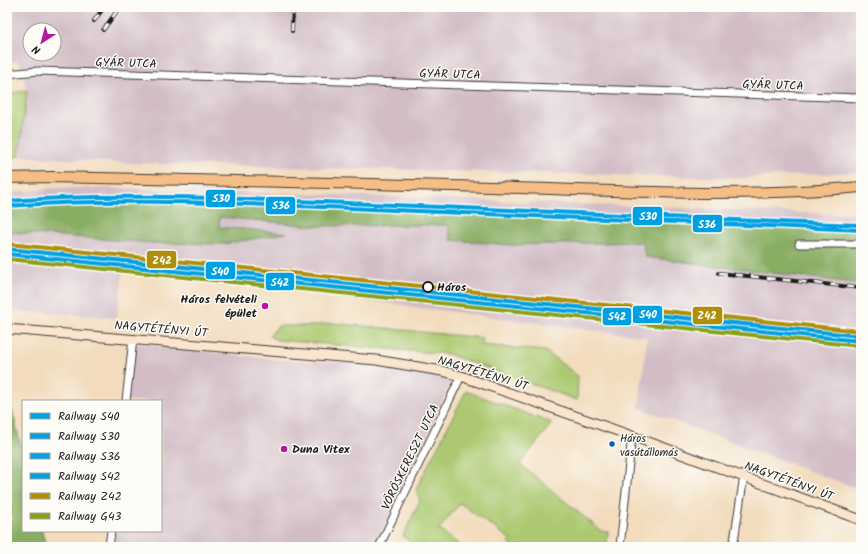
<svg xmlns="http://www.w3.org/2000/svg" width="868" height="554" font-family="Kalam,sans-serif">
<rect width="100%" height="100%" fill="#fdfcf7"/>
<filter id="ink" filterUnits="userSpaceOnUse"><feTurbulence type="fractalNoise" baseFrequency=".025" numOctaves="2"/><feDisplacementMap in="SourceGraphic" scale="8" xChannelSelector="R" yChannelSelector="G"/><feConvolveMatrix kernelMatrix="1 2 1 2 8 2 1 2 1" color-interpolation-filters="sRGB"/></filter>
<filter id="wash" filterUnits="userSpaceOnUse"><feTurbulence type="fractalNoise" baseFrequency=".012" numOctaves="4" result="noise"/><feDisplacementMap in="SourceGraphic" scale="16" xChannelSelector="R" yChannelSelector="G"/><feGaussianBlur stdDeviation="0.9" result="paint"/><feColorMatrix in="noise" values="0 0 0 0 0 0 0 0 0 0 0 0 0 0 0 0 0 1.4 0 .05"/><feComposite in="paint" operator="in"/></filter>
<g filter="url(#wash)">
<rect width="100%" height="100%" fill="#f2dcbd"/>
<!-- industrial -->
<g fill="#d2bdc6" fill-rule="evenodd">
<path d="M13,7H861V172L740,178L125,163L19,156L27,90L19,61L7,62V23ZM30,30H54V54H30Z"/>
<polygon points="54,188 107,188 397,197 861,215 861,229 105,200 54,201 7,205 7,193"/>
<polygon points="220,217 314,226 448,225 451,240 512,245 644,242 645,257 861,284 861,490 639,408 647,337 252,286 123,272 117,318 7,310 7,232 153,243 224,244 285,233 219,227"/>
<polygon points="132,343 280,360 370,363 452,379 412,473 375,547 106,547 107,531 161,531 161,401 124,401"/>
</g>
<!-- green -->
<g fill="#acc971" stroke="#647246">
<polygon points="27,90 19,156 7,158 7,94"/>
<polygon points="333,323 482,338 482,345 545,351 578,376 577,400 448,354 277,340 269,336 278,326 310,326"/>
<polygon points="466,391 552,423 520,464 601,531 608,532 606,547 514,547 508,543 510,539 460,503 439,529 458,544 456,547 416,547 403,536 420,501 416,489"/>
</g>
<!-- forest -->
<g fill="#89ad63" stroke="#526440">
<polygon points="105,200 397,207 861,229 861,284 645,257 643,242 512,245 451,240 448,225 314,226 220,217 219,227 287,233 224,244 153,243 7,232 7,205 54,201"/>
<polygon points="7,403 11,406 23,453 23,531 42,531 46,547 7,547 7,527 12,519 7,504"/>
</g>
</g>
<g filter="url(#ink)">
<g fill="none" stroke-linecap="round" stroke-linejoin="round">
<defs>
<g id="minor">
<polyline points="7,74 38,71 861,98"/>
<polyline points="799,244 861,244"/>
<polyline points="126,401 133,339"/>
<polyline points="109,547 111,531"/>
<polyline points="379,547 461,376"/>
<polyline points="620,547 632,436"/>
<polyline points="733,547 744,476"/>
</g>
<polyline id="secondary" points="7,329 376,360 442,371 461,376 632,436 861,520"/>
<path id="primary" d="M7,178L51,177C198,180 344,183 491,187C614,191 738,198 861,187"/>
</defs>
<!-- minor casing -->
<use href="#minor" stroke="#3c3934" stroke-width="9"/>
<!-- secondary casing -->
<use href="#secondary" stroke="#3c3934" stroke-width="11"/>
<!-- primary casing -->
<use href="#primary" stroke="#3c3934" stroke-width="12"/>
<!-- minor -->
<use href="#minor" stroke="#fff" stroke-width="7"/>
<!-- secondary -->
<use href="#secondary" stroke="#fbe5cf" stroke-width="9"/>
<!-- primary -->
<use href="#primary" stroke="#f6be87" stroke-width="10"/>
<defs>
<g id="rail">
<polyline points="94,21 104,7"/>
<polyline points="103,30 120,7"/>
<polyline points="292,31 293,7"/>
<polyline points="719,273 861,288"/>
</g>
</defs>
<!-- rail casing -->
<use href="#rail" stroke="#1c1c1c" stroke-width="4"/>
<!-- rail -->
<use href="#rail" stroke="#fdfcf7" stroke-width="2.5" stroke-dasharray="8" stroke-linecap="butt"/>
<defs>
<polyline id="rail-1" points="7,249 861,336"/>
<path id="rail-2" d="M7,201C113,193 219,198 325,202C503,208 682,219 861,225"/>
<path id="rail-3" d="M7,206C113,198 219,203 325,207C504,213 682,224 861,230"/>
<polyline id="rail-4" points="7,254 860,341"/>
<polyline id="rail-5" points="8,244 861,331"/>
<polyline id="rail-6" points="7,259 860,346"/>
</defs>
<!-- rail-1 casing -->
<use href="#rail-1" stroke="#fdfcf7" stroke-width="7"/>
<!-- rail-2 casing -->
<use href="#rail-2" stroke="#fdfcf7" stroke-width="7"/>
<!-- rail-3 casing -->
<use href="#rail-3" stroke="#fdfcf7" stroke-width="7"/>
<!-- rail-4 casing -->
<use href="#rail-4" stroke="#fdfcf7" stroke-width="7"/>
<!-- rail-5 casing -->
<use href="#rail-5" stroke="#fdfcf7" stroke-width="7"/>
<!-- rail-6 casing -->
<use href="#rail-6" stroke="#fdfcf7" stroke-width="7"/>
<!-- rail-1 -->
<use href="#rail-1" stroke="#00a0e3" stroke-width="4"/>
<!-- rail-2 -->
<use href="#rail-2" stroke="#00a0e3" stroke-width="4"/>
<!-- rail-3 -->
<use href="#rail-3" stroke="#00a0e3" stroke-width="4"/>
<!-- rail-4 -->
<use href="#rail-4" stroke="#00a0e3" stroke-width="4"/>
<!-- rail-5 -->
<use href="#rail-5" stroke="#af8e0a" stroke-width="4"/>
<!-- rail-6 -->
<use href="#rail-6" stroke="#8b9f1e" stroke-width="4"/>
</g>
</g>
<!-- markers -->
<circle fill="#fdfcf7" stroke="#1c1c1c" stroke-width="2" cx="428" cy="287" r="5"/>
<g fill="#b5179e" stroke="#fdfcf7" stroke-width="1.5">
<circle cx="265" cy="306" r="4"/>
<circle cx="284" cy="449" r="4"/>
</g>
<circle fill="#0065bd" stroke="#fdfcf7" stroke-width="1.5" cx="612" cy="444" r="3.5"/>
<g text-anchor="middle" stroke-width="3" stroke-linejoin="round" paint-order="stroke">
<!-- bus labels -->
<g font-size="11" fill="#1c1c1c" stroke="#fdfcf7" text-anchor="start">
<text x="620" y="442">Háros<tspan x="620" dy="14">vasútállomás</tspan></text>
</g>
<!-- street labels -->
<g font-size="12" fill="#1c1c1c" stroke="#fdfcf7">
<text transform="translate(126 63) rotate(2)" y="4">GYÁR UTCA</text>
<text transform="translate(450 74) rotate(2)" y="4">GYÁR UTCA</text>
<text transform="translate(773 85) rotate(2)" y="4">GYÁR UTCA</text>
<text transform="translate(161 329) rotate(5)" y="4">NAGYTÉTÉNYI ÚT</text>
<text transform="translate(483 373) rotate(17)" y="4">NAGYTÉTÉNYI ÚT</text>
<text transform="translate(410 457) rotate(-64)" y="4">VÖRÖSKERESZT UTCA</text>
<text transform="translate(789 481) rotate(20)" y="4">NAGYTÉTÉNYI ÚT</text>
</g>
<!-- stop labels -->
<g font-size="12" font-weight="bold" fill="#1c1c1c" stroke="#fdfcf7" text-anchor="start">
<text x="437" y="291">Háros</text>
</g>
<!-- poi labels -->
<g font-size="12" font-weight="bold" fill="#1c1c1c" stroke="#fdfcf7" text-anchor="end">
<text x="257" y="303">Háros felvételi<tspan x="257" dy="14">épület</tspan></text>
<text x="292" y="453" text-anchor="start">Duna Vitex</text>
</g>
</g>
<g stroke="#fdfcf7" stroke-width="1.5">
<rect x="205" y="189" width="31" height="19" rx="4" fill="#00a0e3"/>
<rect x="265" y="196" width="31" height="19" rx="4" fill="#00a0e3"/>
<rect x="632" y="206" width="31" height="20" rx="4" fill="#00a0e3"/>
<rect x="692" y="214" width="31" height="19" rx="4" fill="#00a0e3"/>
<rect x="146" y="250" width="31" height="19" rx="4" fill="#af8e0a"/>
<rect x="205" y="261" width="31" height="19" rx="4" fill="#00a0e3"/>
<rect x="265" y="272" width="30" height="19" rx="4" fill="#00a0e3"/>
<rect x="632" y="305" width="31" height="19" rx="4" fill="#00a0e3"/>
<rect x="692" y="306" width="31" height="19" rx="4" fill="#af8e0a"/>
<rect x="602" y="307" width="30" height="19" rx="4" fill="#00a0e3"/>
</g>
<g font-size="11" text-anchor="middle" font-weight="bold" fill="#fff">
<text x="221" y="202">S30</text>
<text x="281" y="209">S36</text>
<text x="648" y="220">S30</text>
<text x="707" y="228">S36</text>
<text x="162" y="264">Z42</text>
<text x="220" y="275">S40</text>
<text x="280" y="286">S42</text>
<text x="648" y="318">S40</text>
<text x="707" y="319">Z42</text>
<text x="617" y="320">S42</text>
</g>
<!-- margin -->
<rect width="868" height="554" fill="none" stroke="#fdfcf7" stroke-width="24"/>
<!-- legend -->
<rect x="22" y="400" width="140" height="132" fill="#fdfcf7" stroke="#a3a29f"/>
<rect x="30" y="413" width="20" height="6" fill="#00a0e3" stroke="#a3a29f"/>
<text x="58" y="420" font-size="12" fill="#1c1c1c">Railway S40</text>
<rect x="30" y="433" width="20" height="6" fill="#00a0e3" stroke="#a3a29f"/>
<text x="58" y="440" font-size="12" fill="#1c1c1c">Railway S30</text>
<rect x="30" y="453" width="20" height="6" fill="#00a0e3" stroke="#a3a29f"/>
<text x="58" y="460" font-size="12" fill="#1c1c1c">Railway S36</text>
<rect x="30" y="473" width="20" height="6" fill="#00a0e3" stroke="#a3a29f"/>
<text x="58" y="480" font-size="12" fill="#1c1c1c">Railway S42</text>
<rect x="30" y="493" width="20" height="6" fill="#af8e0a" stroke="#a3a29f"/>
<text x="58" y="500" font-size="12" fill="#1c1c1c">Railway Z42</text>
<rect x="30" y="513" width="20" height="6" fill="#8b9f1e" stroke="#a3a29f"/>
<text x="58" y="520" font-size="12" fill="#1c1c1c">Railway G43</text>
<!-- north arrow -->
<g transform="translate(42 42) rotate(216)"><circle r="19" fill="#fdfcf7" stroke="#a3a29f"/>
<path d="M0-3L7 15L0 10L-7 15Z" fill="#b5179e"/>
<text y="-6" font-size="11" font-weight="bold" text-anchor="middle" fill="#1c1c1c">N</text>
</g>
</svg>
